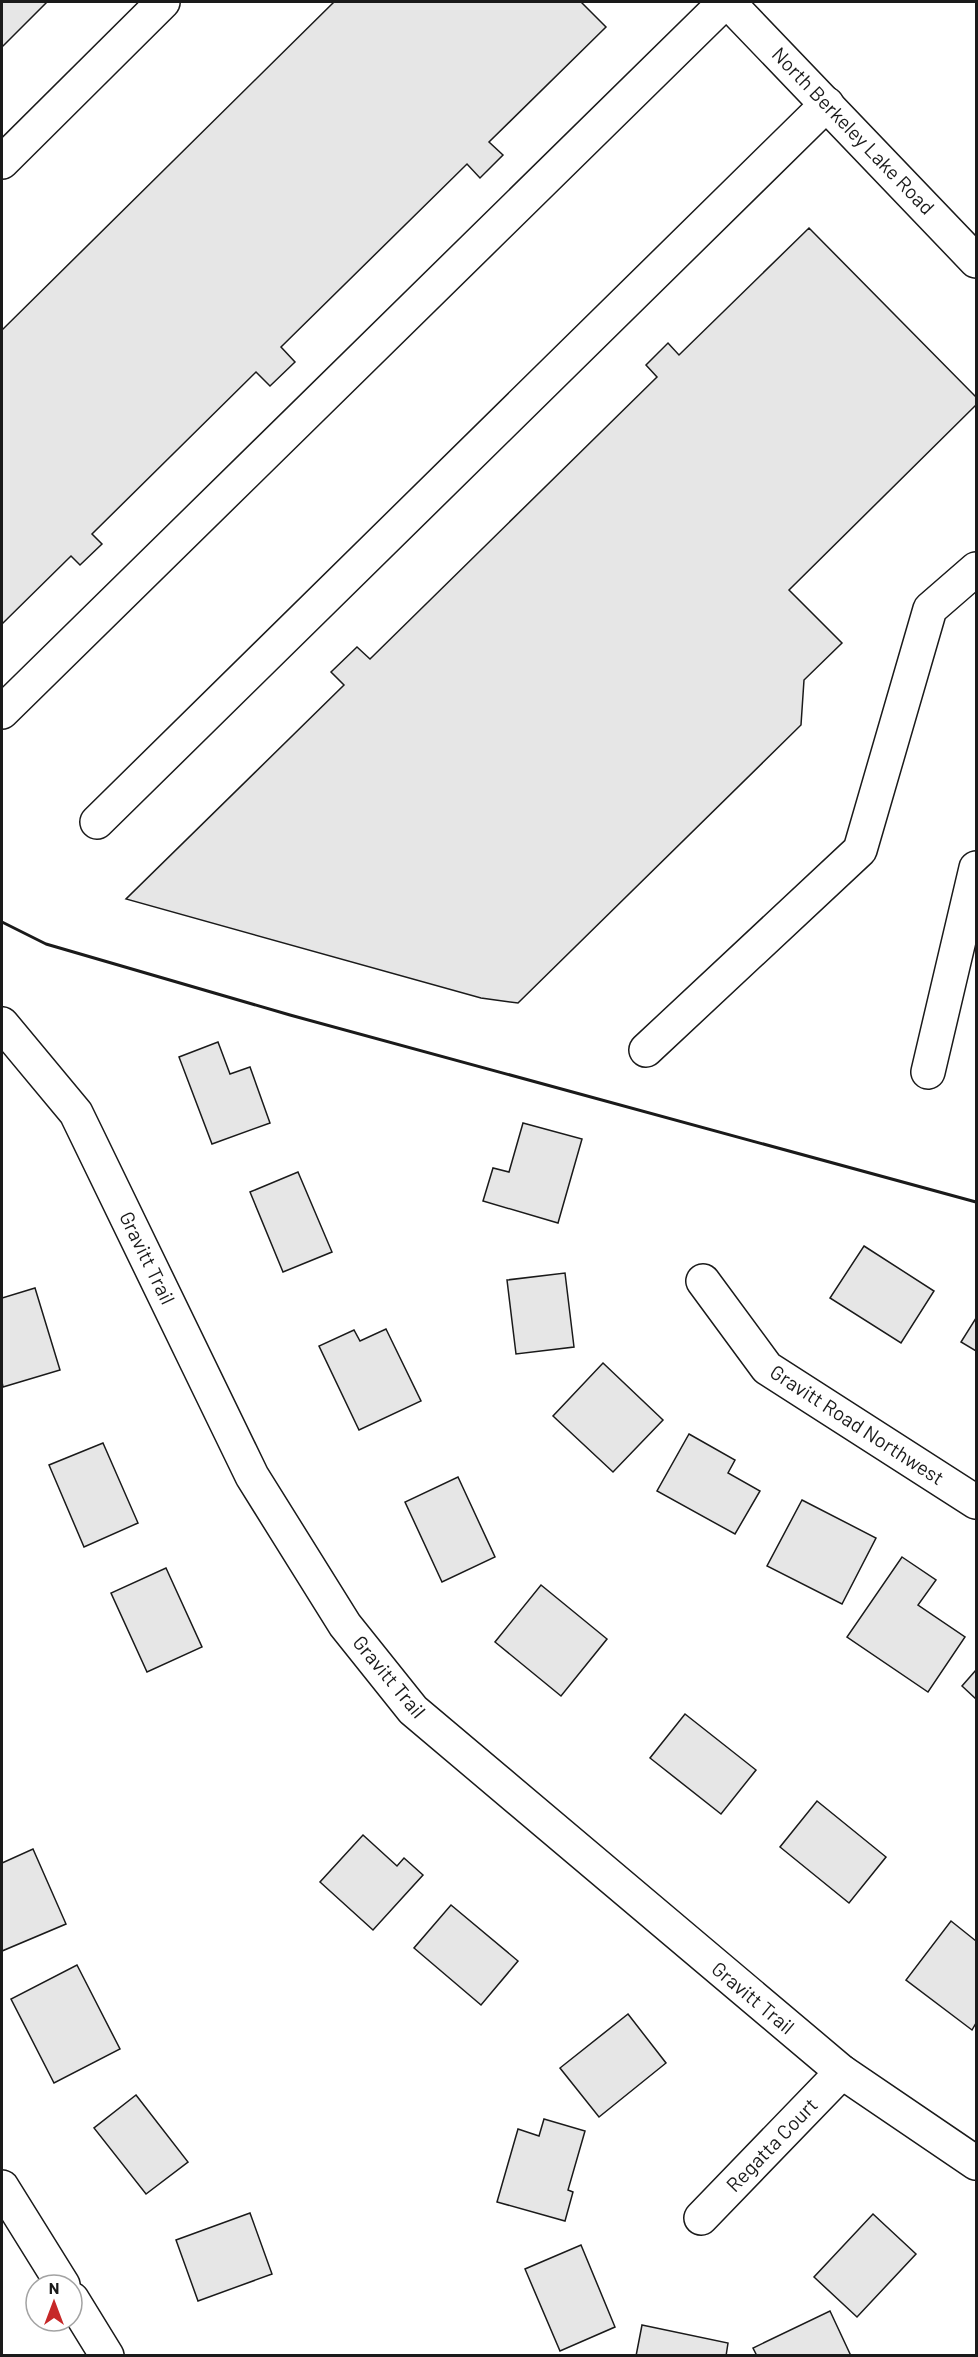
<svg xmlns="http://www.w3.org/2000/svg" width="978" height="2357" font-family="Barlow,sans-serif">
<rect width="100%" height="100%" fill="#fff"/>
<!-- building -->
<g fill="#e6e6e6" stroke="#1a1a1a" stroke-width="1.5">
<polygon points="2,2 47,2 2,47"/>
<polygon points="334,2 581,2 606,27 489,142 503,155 480,178 467,164 281,347 295,362 270,386 256,372 92,534 102,544 80,565 71,556 2,624 2,330"/>
<polygon points="809,228 976,397 976,405 789,590 842,643 804,680 801,725 518,1003 481,998 126,899 344,685 331,672 357,647 370,659 657,377 646,365 668,343 679,355"/>
<polygon points="218,1042 230,1074 250,1067 270,1123 212,1144 179,1057"/>
<polygon points="523,1123 582,1139 558,1223 483,1201 493,1168 509,1172"/>
<polygon points="298,1172 332,1252 283,1272 250,1192"/>
<polygon points="864,1246 934,1291 901,1343 830,1298"/>
<polygon points="565,1273 574,1347 516,1354 507,1280"/>
<polygon points="35,1288 60,1370 3,1387 2,1382 2,1298"/>
<polygon points="976,1318 976,1351 961,1342"/>
<polygon points="386,1329 421,1401 359,1430 319,1346 354,1330 360,1341"/>
<polygon points="603,1363 663,1420 613,1472 553,1416"/>
<polygon points="689,1434 735,1460 728,1473 760,1491 735,1534 657,1491"/>
<polygon points="103,1443 138,1523 84,1547 49,1465"/>
<polygon points="458,1477 495,1557 442,1582 405,1502"/>
<polygon points="802,1500 876,1538 842,1604 767,1566"/>
<polygon points="902,1557 936,1580 918,1605 965,1637 928,1692 847,1637"/>
<polygon points="166,1568 202,1647 147,1672 111,1593"/>
<polygon points="541,1585 607,1639 561,1696 495,1642"/>
<polygon points="976,1670 976,1699 962,1686"/>
<polygon points="685,1714 756,1770 721,1814 650,1758"/>
<polygon points="817,1801 886,1857 849,1903 780,1847"/>
<polygon points="363,1835 397,1866 404,1858 423,1875 373,1930 320,1882"/>
<polygon points="33,1849 66,1924 2,1951 2,1863"/>
<polygon points="451,1905 518,1961 481,2005 414,1948"/>
<polygon points="951,1921 976,1941 976,2023 972,2030 906,1980"/>
<polygon points="77,1965 120,2049 54,2083 11,1999"/>
<polygon points="628,2014 666,2063 599,2117 560,2068"/>
<polygon points="136,2095 188,2162 146,2194 94,2128"/>
<polygon points="544,2119 585,2131 568,2190 573,2192 565,2221 497,2202 518,2129 539,2136"/>
<polygon points="250,2213 272,2274 198,2301 176,2240"/>
<polygon points="873,2214 916,2254 857,2317 814,2277"/>
<polygon points="581,2245 615,2327 560,2351 525,2269"/>
<polygon points="830,2311 851,2356 757,2356 753,2348"/>
<polygon points="642,2325 728,2343 726,2356 636,2356"/>
</g>
<g fill="none" stroke-linecap="round" stroke-linejoin="round">
<defs>
<g id="minor">
<polyline points="728,2 976,261"/>
<polyline points="2,162 163,2"/>
<polyline points="2,712 725,2"/>
<polyline points="97,822 827,104"/>
<polyline points="2,1024 76,1113 252,1476 345,1625 413,1710 842,2072 976,2163"/>
<polyline points="646,1050 860,850 930,609 976,569"/>
<polyline points="928,1072 976,868"/>
<polyline points="703,1281 767,1368 976,1502"/>
<polyline points="2,2187 63,2285"/>
<polyline points="701,2218 842,2072"/>
<polyline points="72,2299 107,2356"/>
</g>
</defs>
<!-- minor casing -->
<use href="#minor" stroke="#1a1a1a" stroke-width="36"/>
<!-- minor -->
<use href="#minor" stroke="#fff" stroke-width="33"/>
<!-- wall -->
<polyline stroke="#1a1a1a" stroke-width="3" points="2,922 46,944 290,1015 976,1202"/>
</g>
<g text-anchor="middle" stroke-width="4.5" stroke-linejoin="round" paint-order="stroke">
<!-- street labels -->
<g font-size="20" fill="#1a1a1a" stroke="#fff">
<text transform="translate(853 131) rotate(46)" y="7">North Berkeley Lake Road</text>
<text transform="translate(147 1258) rotate(64)" y="7">Gravitt Trail</text>
<text transform="translate(857 1425) rotate(33)" y="7">Gravitt Road Northwest</text>
<text transform="translate(389 1677) rotate(50)" y="7">Gravitt Trail</text>
<text transform="translate(753 1998) rotate(40)" y="7">Gravitt Trail</text>
<text transform="translate(772 2145) rotate(-46)" y="7">Regatta Court</text>
</g>
</g>
<!-- border -->
<rect width="978" height="2357" fill="none" stroke="#1a1a1a" stroke-width="6"/>
<!-- north arrow -->
<g transform="translate(54 2303)"><circle r="28" fill="#ffffff" stroke="#a3a3a3" stroke-width="1.5"/>
<path d="M0-4.5L10 22L0 15L-10 22Z" fill="#c62828"/>
<text y="-9" font-size="16" font-weight="bold" text-anchor="middle" fill="#1a1a1a">N</text>
</g>
</svg>
